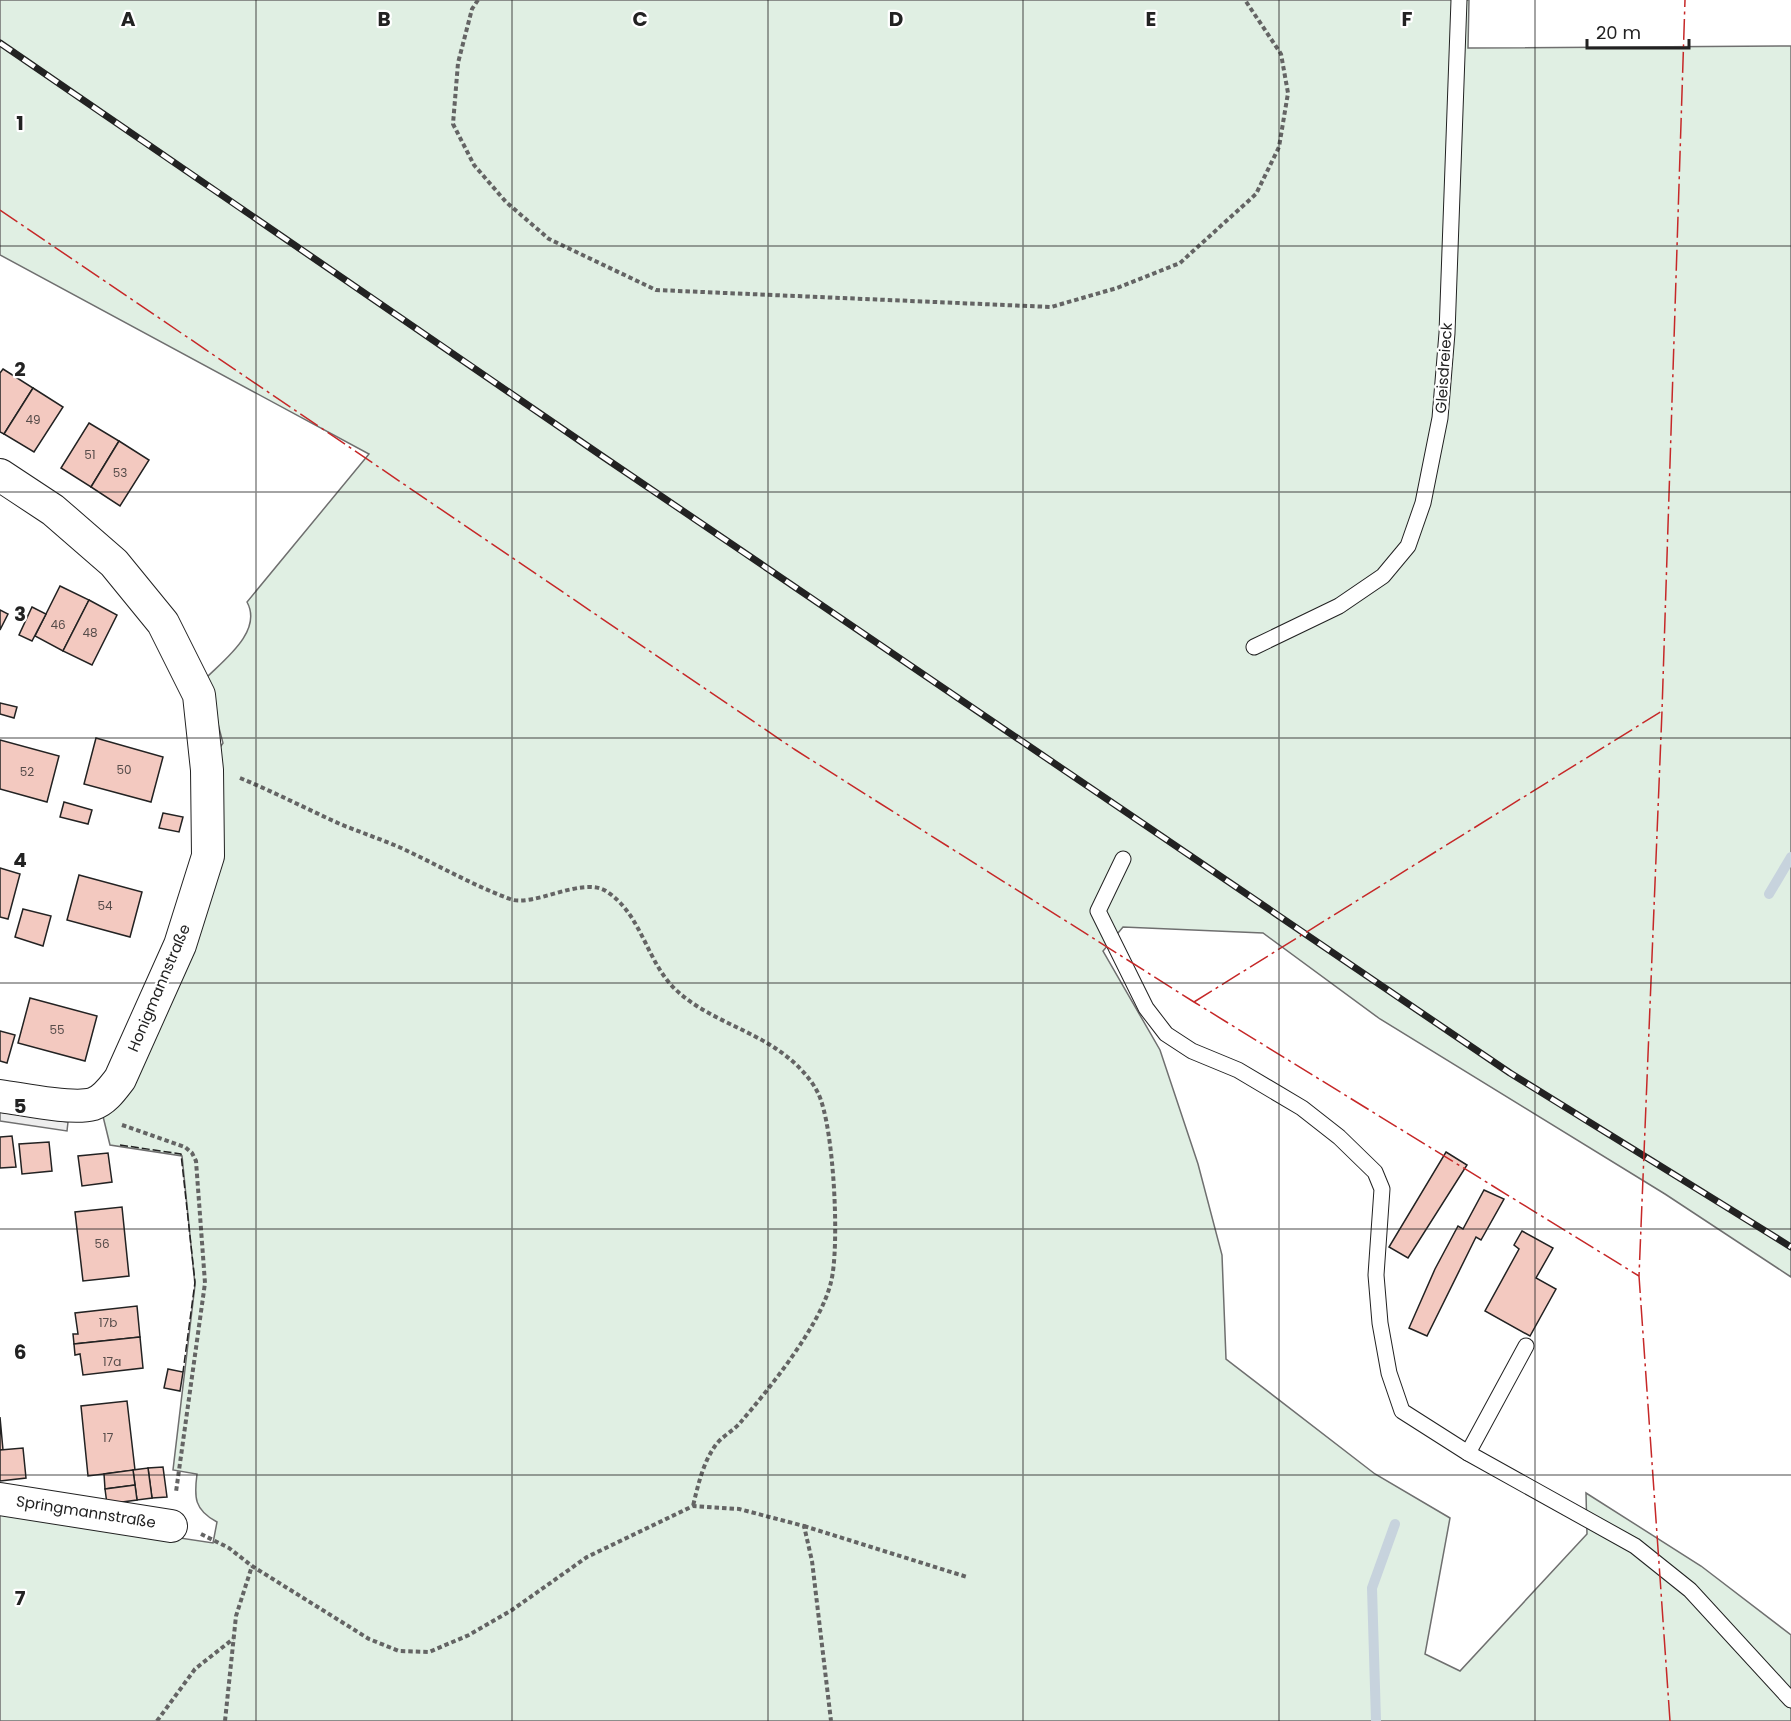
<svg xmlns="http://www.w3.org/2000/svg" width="1791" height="1721" font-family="Poppins,sans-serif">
<rect width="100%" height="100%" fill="#fff"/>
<!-- green -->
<path fill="#e0efe3" stroke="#6f6f6f" stroke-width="1.5" d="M0,0H1469L1468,48L1791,46V1277L1665,1194L1380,1019L1263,933L1123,927L1103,951L1160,1050L1198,1164L1222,1255L1226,1359L1375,1474L1450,1518L1425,1654L1460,1671L1587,1534L1586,1493L1701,1566L1791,1635V1721H0V1511L213,1543L217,1522C194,1510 194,1497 197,1474L173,1470L195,1285L182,1156L110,1145L100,1104L182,947L210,762L223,743L206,678C224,660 263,631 247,602L369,454L0,255Z"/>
<!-- parking -->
<polygon fill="#ededed" stroke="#6f6f6f" stroke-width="1.5" points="0,1112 68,1122 67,1131 0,1121"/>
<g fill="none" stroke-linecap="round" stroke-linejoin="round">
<!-- stream -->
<g stroke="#c7d3dd" stroke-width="10">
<polyline points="1769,894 1791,857"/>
<polyline points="1376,1721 1372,1588 1395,1524"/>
</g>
</g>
<!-- building -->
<g fill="#f3c9c0" stroke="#222" stroke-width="1.5">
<polygon points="3,369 33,388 4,434 0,432 0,373"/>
<polygon points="33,388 63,407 34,452 4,434"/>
<polygon points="89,423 119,441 91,487 61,468"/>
<polygon points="119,441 149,460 120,506 91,487"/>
<polygon points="60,586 89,600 63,651 35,636"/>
<polygon points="89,600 117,615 92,665 63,651"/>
<polygon points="32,607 46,614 32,641 19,635"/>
<polygon points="0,610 8,614 0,630"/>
<polygon points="0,703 17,707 14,718 0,714"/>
<polygon points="96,738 163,757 151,802 84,784"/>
<polygon points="0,740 59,756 47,802 0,789"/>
<polygon points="64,802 92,810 88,824 60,817"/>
<polygon points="163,813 183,817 179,832 159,828"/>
<polygon points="0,868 20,874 8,919 0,917"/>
<polygon points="79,875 142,892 130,937 67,920"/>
<polygon points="23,909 51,916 43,946 15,937"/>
<polygon points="30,998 97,1016 85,1061 18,1043"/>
<polygon points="0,1031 15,1035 7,1063 0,1061"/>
<polygon points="12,1136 16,1167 0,1168 0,1137"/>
<polygon points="49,1142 52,1171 22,1174 19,1144"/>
<polygon points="1446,1152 1467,1165 1408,1258 1389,1247"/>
<polygon points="108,1153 112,1182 82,1186 78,1156"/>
<polygon points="1484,1190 1504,1199 1481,1240 1476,1237 1427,1336 1409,1328 1435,1269 1458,1226 1463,1229"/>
<polygon points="122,1207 129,1276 83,1281 75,1212"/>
<polygon points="1522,1231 1553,1248 1536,1278 1556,1289 1530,1336 1485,1311 1519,1249 1514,1245"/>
<polygon points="137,1306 140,1337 74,1344 73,1334 78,1334 75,1313"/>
<polygon points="140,1337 143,1368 83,1375 80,1354 75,1355 74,1344"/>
<polygon points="168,1369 183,1372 180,1391 164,1388"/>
<polygon points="127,1401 135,1470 88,1476 81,1406"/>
<polygon points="0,1417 3,1450 0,1450"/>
<polygon points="23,1448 26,1478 0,1481 0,1450"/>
<polygon points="163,1467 167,1497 152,1498 148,1468"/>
<polygon points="148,1468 152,1498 137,1500 133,1470"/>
<polygon points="133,1470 135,1485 105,1489 104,1474"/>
<polygon points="135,1485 137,1500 107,1504 105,1489"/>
</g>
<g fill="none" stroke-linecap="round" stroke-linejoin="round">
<defs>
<g id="service">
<polyline points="1254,647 1339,606 1383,576 1408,546 1423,503 1440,418 1447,333 1459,0"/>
<polyline points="1123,859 1098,911 1146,1008 1166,1034 1192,1051 1238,1070 1302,1108 1339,1137 1375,1172 1382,1189 1376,1275 1380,1323 1389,1373 1402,1411 1468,1453 1635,1546 1690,1590 1791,1700"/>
<polyline points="1468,1453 1526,1346"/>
</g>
<g id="minor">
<path d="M0,475L53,510L114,563L163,623L199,695L207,770L208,856L180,945L120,1079C113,1088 105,1100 93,1104C71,1110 23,1099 0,1096"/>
<polyline points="0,1499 171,1526"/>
</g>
</defs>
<!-- service casing -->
<use href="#service" stroke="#222" stroke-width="17"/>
<!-- minor casing -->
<use href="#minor" stroke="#222" stroke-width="34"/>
<!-- path -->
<g stroke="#646464" stroke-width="4" stroke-dasharray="4.5 3" stroke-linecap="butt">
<polyline points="478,0 472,9 458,63 453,124 474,165 506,202 549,239 656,290 1051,307 1117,288 1180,263 1256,194 1279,147 1288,93 1281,54 1245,0"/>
<path d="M240,778C274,792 307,809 340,824C360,832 380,839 399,847C436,864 472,885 510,899C532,908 582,876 606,891C642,914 646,961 675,989C703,1016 743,1027 775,1048C792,1059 809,1075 818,1093C834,1125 840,1247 831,1282C821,1325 769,1389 740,1423C733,1431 721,1437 715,1446C703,1463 698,1485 693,1506"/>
<polyline points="122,1125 185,1147 192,1153 196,1161 205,1283 176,1492"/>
<polyline points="804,1526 967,1577"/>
<polyline points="201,1534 229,1548 252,1566 369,1639 399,1651 429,1652 469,1635 512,1610 587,1557 693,1506 739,1509 804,1526 812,1561 831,1721"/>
<polyline points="157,1721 195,1669 233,1639"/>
<polyline points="225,1721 236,1616 252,1566"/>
</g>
<!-- service -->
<use href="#service" stroke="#fff" stroke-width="15"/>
<!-- minor -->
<use href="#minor" stroke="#fff" stroke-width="32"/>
<defs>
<polyline id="rail" points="0,43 602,456 1510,1073 1791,1247"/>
</defs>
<!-- rail casing -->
<use href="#rail" stroke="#222" stroke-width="7"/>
<!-- rail -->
<use href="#rail" stroke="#fff" stroke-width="4.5" stroke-dasharray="14" stroke-linecap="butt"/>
<!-- fence -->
<polyline stroke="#222" stroke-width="1.5" stroke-dasharray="8 3" stroke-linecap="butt" points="120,1145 181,1154 195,1282 183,1372"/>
<!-- power -->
<g stroke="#c62828" stroke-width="1.5" stroke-dasharray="21 4.5 3 4.5" stroke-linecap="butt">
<polyline points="0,210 794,749 1194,1002 1639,1276"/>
<polyline points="1194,1002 1662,711"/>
<polyline points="1670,1721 1639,1276 1662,711 1685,0"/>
</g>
</g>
<!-- grid -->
<path fill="none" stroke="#222" stroke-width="1.5" stroke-opacity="0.55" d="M256,0V1721M512,0V1721M768,0V1721M1023,0V1721M1279,0V1721M1535,0V1721M0,246H1791M0,492H1791M0,738H1791M0,983H1791M0,1229H1791M0,1475H1791"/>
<g text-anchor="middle" stroke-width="4.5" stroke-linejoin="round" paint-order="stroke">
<!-- number labels -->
<g font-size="12" fill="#564c4a">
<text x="33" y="424">49</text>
<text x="90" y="459">51</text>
<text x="120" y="477">53</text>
<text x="58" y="629">46</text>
<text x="90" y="637">48</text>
<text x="124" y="774">50</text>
<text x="27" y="776">52</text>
<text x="105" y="910">54</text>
<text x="57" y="1034">55</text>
<text x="102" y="1248">56</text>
<text x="108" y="1327">17b</text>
<text x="112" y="1366">17a</text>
<text x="108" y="1442">17</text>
</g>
<!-- street labels -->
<g font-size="15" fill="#222" stroke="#fff">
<text transform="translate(1444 368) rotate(-86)" y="5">Gleisdreieck</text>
<text transform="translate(159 988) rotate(-67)" y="5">Honigmannstraße</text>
<text transform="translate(86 1512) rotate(9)" y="5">Springmannstraße</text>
</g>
</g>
<g font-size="20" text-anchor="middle" font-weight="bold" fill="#222" stroke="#fff" stroke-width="4.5" stroke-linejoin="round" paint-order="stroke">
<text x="128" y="26">A</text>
<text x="384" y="26">B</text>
<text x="640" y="26">C</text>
<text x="896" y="26">D</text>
<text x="1151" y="26">E</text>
<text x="1407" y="26">F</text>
<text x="20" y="130">1</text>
<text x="20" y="376">2</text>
<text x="20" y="621">3</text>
<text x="20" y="867">4</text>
<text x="20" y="1113">5</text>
<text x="20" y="1359">6</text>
<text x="20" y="1605">7</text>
</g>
<!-- scale -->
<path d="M1587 39v9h102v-9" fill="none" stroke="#222222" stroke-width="3"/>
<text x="1596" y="39" font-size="18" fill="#222222" stroke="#ffffff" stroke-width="4.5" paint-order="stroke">20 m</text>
</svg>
